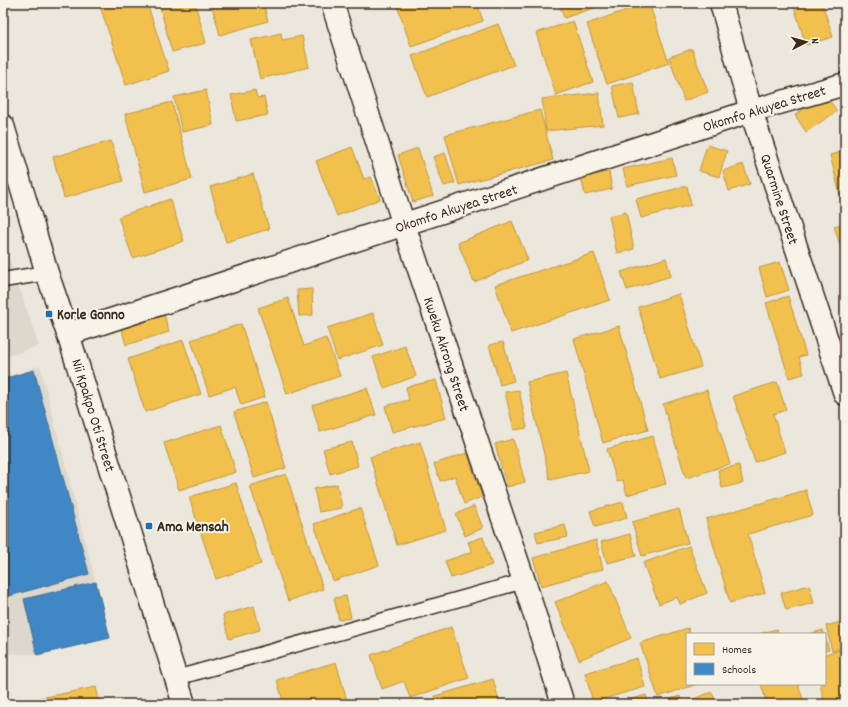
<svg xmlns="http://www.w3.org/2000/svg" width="848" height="707" font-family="Dekko,sans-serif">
<rect width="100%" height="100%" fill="#ece7dc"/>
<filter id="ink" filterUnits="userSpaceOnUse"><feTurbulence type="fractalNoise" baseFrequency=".025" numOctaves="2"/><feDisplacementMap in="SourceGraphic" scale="8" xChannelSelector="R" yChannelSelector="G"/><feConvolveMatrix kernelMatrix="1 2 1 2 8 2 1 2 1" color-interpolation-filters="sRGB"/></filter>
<g filter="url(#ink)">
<!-- built -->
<g fill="#ddd7cc">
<polygon points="3,241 39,346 3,358"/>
<polygon points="40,366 110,638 37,655 3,653 3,378"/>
</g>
<!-- homes -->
<g fill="#f2c14e" stroke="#bb9440">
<polygon points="99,3 147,3 169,71 126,85"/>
<polygon points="159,3 195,3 206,43 172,52"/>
<polygon points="211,3 263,3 268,21 220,35"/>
<polygon points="396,3 477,3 483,21 411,46"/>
<polygon points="559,3 609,3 564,18"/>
<polygon points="646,3 649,3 669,63 607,84 587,24"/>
<polygon points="793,3 822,3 833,37 806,45"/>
<polygon points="573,21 593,82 556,95 536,33"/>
<polygon points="498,24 514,65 427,97 412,56"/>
<polygon points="281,33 282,40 302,36 309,67 260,79 251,40"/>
<polygon points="692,49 708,92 684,101 669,57"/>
<polygon points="633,82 639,114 619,118 612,86"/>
<polygon points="206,90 213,125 182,132 174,97"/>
<polygon points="255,90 257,98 264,97 268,115 236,121 231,95"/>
<polygon points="599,93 603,125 546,131 542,99"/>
<polygon points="825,94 837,111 806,132 795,115"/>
<polygon points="172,102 192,179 145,192 125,114"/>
<polygon points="540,110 553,160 459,185 445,135"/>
<polygon points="111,141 123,181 64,198 53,157"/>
<polygon points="707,145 727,151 719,177 699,171"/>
<polygon points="352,147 364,179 371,177 380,199 337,216 316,161"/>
<polygon points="418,148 433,196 413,202 398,155"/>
<polygon points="845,151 845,202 842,203 830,155"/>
<polygon points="445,153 455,183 444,186 433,157"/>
<polygon points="672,158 676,175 627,186 623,169"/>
<polygon points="743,164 750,184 729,191 723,171"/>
<polygon points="609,172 612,189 585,195 581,177"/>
<polygon points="253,174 269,229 226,242 210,187"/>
<polygon points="687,186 691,205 641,218 636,199"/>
<polygon points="170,199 184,241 133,258 118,217"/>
<polygon points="626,212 634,249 617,253 609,216"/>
<polygon points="512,221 528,260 474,282 458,243"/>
<polygon points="845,223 845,261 834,226"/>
<polygon points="594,253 610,300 511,333 495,285"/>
<polygon points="666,258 671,276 627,290 621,272"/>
<polygon points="780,262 789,290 767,297 759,268"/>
<polygon points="312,289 313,315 299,316 297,290"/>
<polygon points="679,294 701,367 660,379 638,307"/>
<polygon points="788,296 806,355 799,357 804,374 789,378 766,303"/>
<polygon points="288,298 304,346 326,338 340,376 287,394 258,308"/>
<polygon points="373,313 383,345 337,360 327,328"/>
<polygon points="164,314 169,332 126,345 121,326"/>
<polygon points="241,324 265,397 241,405 235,387 209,395 191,340"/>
<polygon points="619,326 648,430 603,443 574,339"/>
<polygon points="183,340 201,394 145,412 128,359"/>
<polygon points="503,342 514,381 500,385 489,345"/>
<polygon points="405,346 416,376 384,388 373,357"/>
<polygon points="566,373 589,471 550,480 527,382"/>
<polygon points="436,380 446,418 392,432 385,406 409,400 406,387"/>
<polygon points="777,382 786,410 773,414 785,452 755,462 733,396"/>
<polygon points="367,388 376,415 320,432 312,405"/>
<polygon points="519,390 527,428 514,430 505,392"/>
<polygon points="707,390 730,464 686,478 663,404"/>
<polygon points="266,402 286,468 254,478 234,412"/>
<polygon points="221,425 236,472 179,490 164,443"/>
<polygon points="653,436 666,484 627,495 623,480 617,482 607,449"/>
<polygon points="513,439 525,482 507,487 495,444"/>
<polygon points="352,442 358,466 330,474 323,449"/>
<polygon points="420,442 446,530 397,545 370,457"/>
<polygon points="467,453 482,497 464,504 455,476 440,481 434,464"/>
<polygon points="739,465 743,483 722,488 718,470"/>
<polygon points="286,474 323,589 288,601 250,486"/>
<polygon points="236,483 261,564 216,579 189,497"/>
<polygon points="337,484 342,508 319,512 314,489"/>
<polygon points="806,490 813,515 748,534 765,593 730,603 706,519"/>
<polygon points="623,502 627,518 595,527 590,511"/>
<polygon points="474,506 483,528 465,536 456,514"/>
<polygon points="360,508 379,565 333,581 314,524"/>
<polygon points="679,509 688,543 642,556 632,522"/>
<polygon points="565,525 568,537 538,543 535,532"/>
<polygon points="630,534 636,556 607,563 601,542"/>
<polygon points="483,537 492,565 451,578 445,561 472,552 468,542"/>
<polygon points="596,540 603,569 541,586 533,558"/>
<polygon points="689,546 707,593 680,604 677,597 659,604 643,563"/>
<polygon points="608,581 631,638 579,660 555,602"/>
<polygon points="809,585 814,603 786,610 781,593"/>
<polygon points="346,596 351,618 339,620 334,598"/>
<polygon points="254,606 260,630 229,639 223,615"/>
<polygon points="845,621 845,647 832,651 826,626"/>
<polygon points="451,627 469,678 410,698 404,681 382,689 371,655"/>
<polygon points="688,628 690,634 687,634 687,684 698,684 658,697 640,643"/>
<polygon points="777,629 778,634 758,634"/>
<polygon points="823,630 824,634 809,634"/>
<polygon points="825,637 829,650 825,651"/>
<polygon points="845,649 845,699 825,704 820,684 825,684 825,654"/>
<polygon points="637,658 645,687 593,702 585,673"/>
<polygon points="336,662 348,704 284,704 277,680"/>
<polygon points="493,679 500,704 438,704 435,696"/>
<polygon points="761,684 798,684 803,699 785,704 767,704"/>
<polygon points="96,687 100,704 10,704"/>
<polygon points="712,692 716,704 663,704 662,702 680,696 682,703"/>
<polygon points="646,695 649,704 616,704"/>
</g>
<!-- schools -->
<g fill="#3f88c5" stroke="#3e6c93">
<polygon points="34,370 89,574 9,596 3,574 3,379"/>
<polygon points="96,582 110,638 37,655 24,599"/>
<polygon points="3,590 7,608 3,609"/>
</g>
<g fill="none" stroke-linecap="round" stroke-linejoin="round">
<defs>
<g id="lane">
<polyline points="3,280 47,273"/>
<polyline points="176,678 524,581"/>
</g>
<g id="street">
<polyline points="332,3 404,225 524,581 563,704"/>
<polyline points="721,3 751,111 845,394"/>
<polyline points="68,334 751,111 845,84"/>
</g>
<polyline id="secondary" points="3,126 47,273 68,334 184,704"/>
</defs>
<!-- lane casing -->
<use href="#lane" stroke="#3b2a1e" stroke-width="17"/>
<!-- street casing -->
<use href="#street" stroke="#3b2a1e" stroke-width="25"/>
<!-- secondary casing -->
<use href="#secondary" stroke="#3b2a1e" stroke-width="25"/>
<!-- lane -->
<use href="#lane" stroke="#f7f3e8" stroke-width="14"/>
<!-- street -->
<use href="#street" stroke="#f7f3e8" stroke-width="22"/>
<!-- secondary -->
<use href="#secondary" stroke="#f7f3e8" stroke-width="22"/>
</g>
</g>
<!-- markers -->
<g fill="#1f6fb2" stroke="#f7f3e8" stroke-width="1.5">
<rect x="45" y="310" width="8" height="8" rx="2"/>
<rect x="145" y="522" width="8" height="8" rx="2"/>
</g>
<g text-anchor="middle" stroke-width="4" stroke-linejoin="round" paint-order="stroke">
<!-- street labels -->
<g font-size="15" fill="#3b2a1e" stroke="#f7f3e8">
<text transform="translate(764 108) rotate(-17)" y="5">Okomfo Akuyea Street</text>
<text transform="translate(780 199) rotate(72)" y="5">Quarmine Street</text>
<text transform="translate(456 208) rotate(-18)" y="5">Okomfo Akuyea Street</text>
<text transform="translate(447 354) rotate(72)" y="5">Kweku Akrong Street</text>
<text transform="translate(94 415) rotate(73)" y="5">Nii Kpakpo Oti Street</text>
</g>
<!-- poi labels -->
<g font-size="15" font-weight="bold" fill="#3b2a1e" stroke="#f7f3e8" text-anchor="start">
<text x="57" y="319">Korle Gonno</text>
<text x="157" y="531">Ama Mensah</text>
</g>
</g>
<!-- margin -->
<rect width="848" height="707" fill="none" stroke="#f7f3e8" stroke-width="16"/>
<rect x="8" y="8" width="832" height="691" fill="none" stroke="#3b2a1e" stroke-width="1.5" filter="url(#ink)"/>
<!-- legend -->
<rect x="686" y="633" width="140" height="52" fill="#f7f3e8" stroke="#aca397"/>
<rect x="694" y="643" width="20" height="12" fill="#f2c14e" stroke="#aca397"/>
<text x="722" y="653" font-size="12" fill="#3b2a1e">Homes</text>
<rect x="694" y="663" width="20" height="12" fill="#3f88c5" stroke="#aca397"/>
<text x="722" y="673" font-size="12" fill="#3b2a1e">Schools</text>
<!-- north arrow -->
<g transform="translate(806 42) rotate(84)" stroke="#f7f3e8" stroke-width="3" paint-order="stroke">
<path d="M0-3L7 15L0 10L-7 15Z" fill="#3b2a1e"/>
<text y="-6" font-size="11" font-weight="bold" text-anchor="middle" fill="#3b2a1e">N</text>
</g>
</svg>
